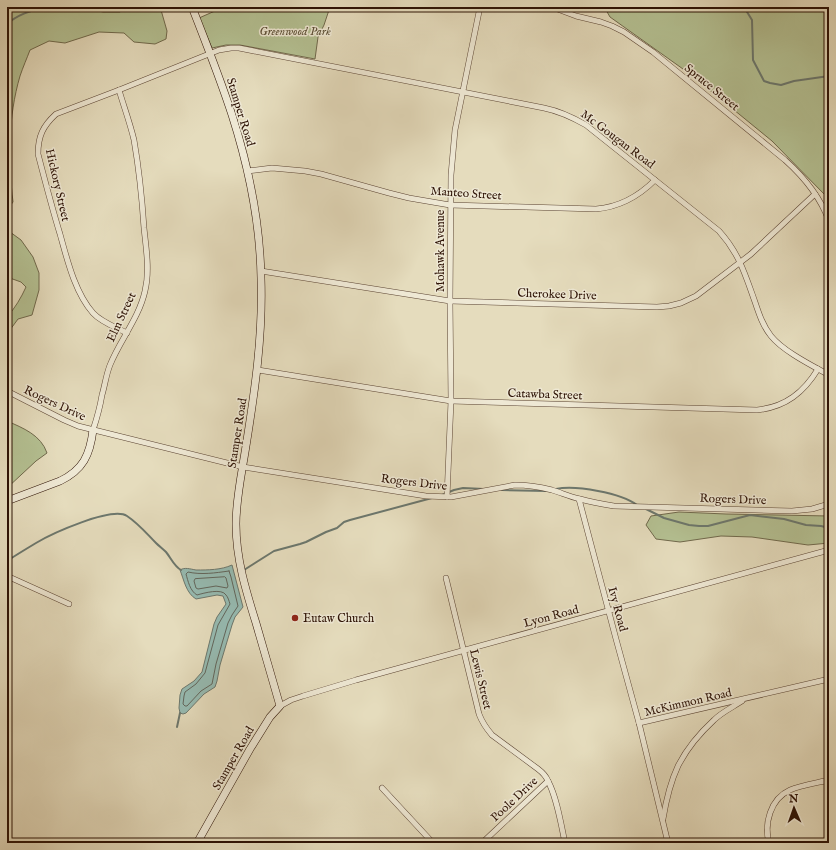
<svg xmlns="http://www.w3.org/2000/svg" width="836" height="850" font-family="'IM FELL English',serif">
<rect width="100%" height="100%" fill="#e5dcbd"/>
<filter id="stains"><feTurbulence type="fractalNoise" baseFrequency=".005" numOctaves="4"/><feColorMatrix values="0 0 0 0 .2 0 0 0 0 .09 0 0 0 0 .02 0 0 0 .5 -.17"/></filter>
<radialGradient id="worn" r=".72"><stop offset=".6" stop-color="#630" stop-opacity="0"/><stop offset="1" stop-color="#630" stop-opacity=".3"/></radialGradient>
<!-- green -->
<g fill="#b4c092" stroke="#70694c">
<path d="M7,7H83L103,12H120L126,7H155L161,10L167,31L166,39L155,44L134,42L124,33L99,32L65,43L49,41L30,50C27,58 23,67 20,76C8,117 8,160 13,202L7,210Z"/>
<polygon points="224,7 330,7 324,25 318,37 315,59 240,45 226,45 212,48 199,18"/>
<polygon points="607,7 829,7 829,207 825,195 772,141 690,74 610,17 606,10"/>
<path d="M7,218L10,232L21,240L33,257L39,273V290L32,315L18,319L7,334V317C15,308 21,298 26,287L21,282L7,277Z"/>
<path d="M7,421C23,428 41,435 47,453L36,461L7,488Z"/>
<polygon points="679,512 726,514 829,516 829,543 808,545 752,537 721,536 680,542 656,539 646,525 651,516"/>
</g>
<!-- water -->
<path fill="#96bbb2" stroke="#6c776d" d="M232,565L243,607L235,617L232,625L220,665L217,681L215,687L204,694L186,713L183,714L180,713L179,708L180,695L182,689L194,681L202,672L214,624L217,617L226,604L223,596L217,595L196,599C186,593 184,580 180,570C185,567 190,569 196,570C208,570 221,570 232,565Z"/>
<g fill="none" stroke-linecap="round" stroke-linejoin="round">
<!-- shore -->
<g stroke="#62665c" stroke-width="1">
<path d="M229,571L231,577L238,606L232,615L228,623L216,664L212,684L201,691L187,706H185L183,704L184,696L185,692L196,684L205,673L218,625L230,604C229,601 228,597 226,595C222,588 204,593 197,595C190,591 188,581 186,574L188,572C201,575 215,573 229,571Z"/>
<polygon points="225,577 226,578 228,586 227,588 216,586 198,589 196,588 194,581 195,579"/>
</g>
<!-- stream -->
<g stroke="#6c776d" stroke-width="2">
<polyline points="744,7 752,20 753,60 764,81 770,83 781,85 794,81 829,76"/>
<path d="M7,24C17,15 30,11 43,7"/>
<path d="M556,489C576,485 621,493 637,505"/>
<polyline points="502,490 546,491"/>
<polyline points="442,495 454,490 463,488 484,489"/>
<polyline points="646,509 664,518 689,525 699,526 708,526 750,515 784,519 806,525 821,526 829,528"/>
<path d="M7,561C16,555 26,549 36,543C51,534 112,506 127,516C139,524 147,534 156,543C159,546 163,549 166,552C171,558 174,566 181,570"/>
<polyline points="244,570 274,551 300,544 306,542 326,532 337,528 344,522 350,520 432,498"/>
<polyline points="177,727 180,713"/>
</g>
<defs>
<g id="street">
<path d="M552,7L576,16L601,22L612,26L624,32L653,52L785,160C804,177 820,196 829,221"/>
<path d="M247,171L272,168L305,171L321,174L389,193L409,198L450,205L596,209C620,207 638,197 655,180"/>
<polyline points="261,271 450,301 657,307 669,306 681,303 696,296 751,254 815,194"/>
<path d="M127,333C115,327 101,322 93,313C75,293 67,259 60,234C52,208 45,181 38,154C38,136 43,126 56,114L119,90L219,50L231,48H239L544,108C559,111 572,117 586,125L719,231C739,253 745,274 755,302C759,314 763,326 771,336C783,351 811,365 829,375"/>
<path d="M258,370L451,401L757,410C786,407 804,392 818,369"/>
<path d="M7,391L64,420L78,426L243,467L426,496L451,497L515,485C527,485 540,487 552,490C562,493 570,497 580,499C591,502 602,504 614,506L792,511L812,509L829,504"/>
<path d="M93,430C97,418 100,407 102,395C105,385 106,375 110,365C120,340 139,318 145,291C150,270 146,248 144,228C142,198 139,169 134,140C130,123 124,107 119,90"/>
<polyline points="447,497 451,401 450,301 451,175 455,130 480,7"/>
<polyline points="579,499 616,639 639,723 668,843"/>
<polyline points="7,576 69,604"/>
<path d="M446,578L479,714C482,722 486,728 492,735L538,769C542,772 546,776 548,781C557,798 561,824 565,843"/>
<polyline points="280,706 291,700 303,696 356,680 829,550"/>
<polyline points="639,723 829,679"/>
<polyline points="382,788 433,843"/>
<path d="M663,819C666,801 670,783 678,766C686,750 701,732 714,720C722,712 733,707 742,701"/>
<polyline points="482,843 548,781"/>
<path d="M769,843C764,824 770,799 790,790C801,785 817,783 829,780"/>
</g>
<g id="secondary">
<path d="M192,7C206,43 220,78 232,115C249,168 260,222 261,278C263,335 255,390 246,446C242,472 236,498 236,524C236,559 246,591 256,623C264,651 272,678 280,706L270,717L250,749L197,843"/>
<path d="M7,501L60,481C83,470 90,455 93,430"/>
</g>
</defs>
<!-- street casing -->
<use href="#street" stroke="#5b4433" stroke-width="6"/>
<!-- secondary casing -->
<use href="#secondary" stroke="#2d1205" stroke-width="8"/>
<!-- street -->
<use href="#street" stroke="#eee8d4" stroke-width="5"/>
<!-- secondary -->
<use href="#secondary" stroke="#eee8d4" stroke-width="7"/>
</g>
<!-- markers -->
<circle fill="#8f2418" stroke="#eee8d4" stroke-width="1.5" cx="295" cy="618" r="4"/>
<g text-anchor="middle" stroke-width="3" stroke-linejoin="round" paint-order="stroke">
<!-- park labels -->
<g font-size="12" font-style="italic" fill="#5c4f36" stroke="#eee8d4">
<text x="295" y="35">Greenwood Park</text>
</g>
<!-- street labels -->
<g font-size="12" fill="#2d1205" stroke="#eee8d4">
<text transform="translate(712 87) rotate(39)" y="4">Spruce Street</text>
<text transform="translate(241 112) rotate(73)" y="4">Stamper Road</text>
<text transform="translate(618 139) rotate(37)" y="4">Mc Gougan Road</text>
<text transform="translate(58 185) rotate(77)" y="4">Hickory Street</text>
<text transform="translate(466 193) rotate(4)" y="4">Manteo Street</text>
<text transform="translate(440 251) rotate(-90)" y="4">Mohawk Avenue</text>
<text transform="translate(557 294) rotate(2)" y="4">Cherokee Drive</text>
<text transform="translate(121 317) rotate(-65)" y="4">Elm Street</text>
<text transform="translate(545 394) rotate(2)" y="4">Catawba Street</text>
<text transform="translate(55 403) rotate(25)" y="4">Rogers Drive</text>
<text transform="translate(237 433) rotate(-81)" y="4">Stamper Road</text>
<text transform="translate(414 482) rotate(7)" y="4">Rogers Drive</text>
<text transform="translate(733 499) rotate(2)" y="4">Rogers Drive</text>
<text transform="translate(618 609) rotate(75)" y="4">Ivy Road</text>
<text transform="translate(551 616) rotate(-15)" y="4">Lyon Road</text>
<text transform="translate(481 679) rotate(76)" y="4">Lewis Street</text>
<text transform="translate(688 702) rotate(-13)" y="4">McKimmon Road</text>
<text transform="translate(233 758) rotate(-60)" y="4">Stamper Road</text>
<text transform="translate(514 799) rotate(-43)" y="4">Poole Drive</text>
</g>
<!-- poi labels -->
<g font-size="12" fill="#2d1205" stroke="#eee8d4" text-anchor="start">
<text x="303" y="622">Eutaw Church</text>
</g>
</g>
<!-- margin -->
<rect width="836" height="850" fill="none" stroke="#e5dcbd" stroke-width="24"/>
<rect x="8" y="8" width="820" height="834" fill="none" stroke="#2d1205" stroke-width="2"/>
<rect x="12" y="12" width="812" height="826" fill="none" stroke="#2d1205"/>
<!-- north arrow -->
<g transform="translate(794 808) rotate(358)" stroke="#eee8d4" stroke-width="3" paint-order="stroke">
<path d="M0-3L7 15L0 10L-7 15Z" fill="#2d1205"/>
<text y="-6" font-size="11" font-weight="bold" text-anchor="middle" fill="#2d1205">N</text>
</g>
<rect width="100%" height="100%" filter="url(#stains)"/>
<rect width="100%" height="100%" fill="url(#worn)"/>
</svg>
